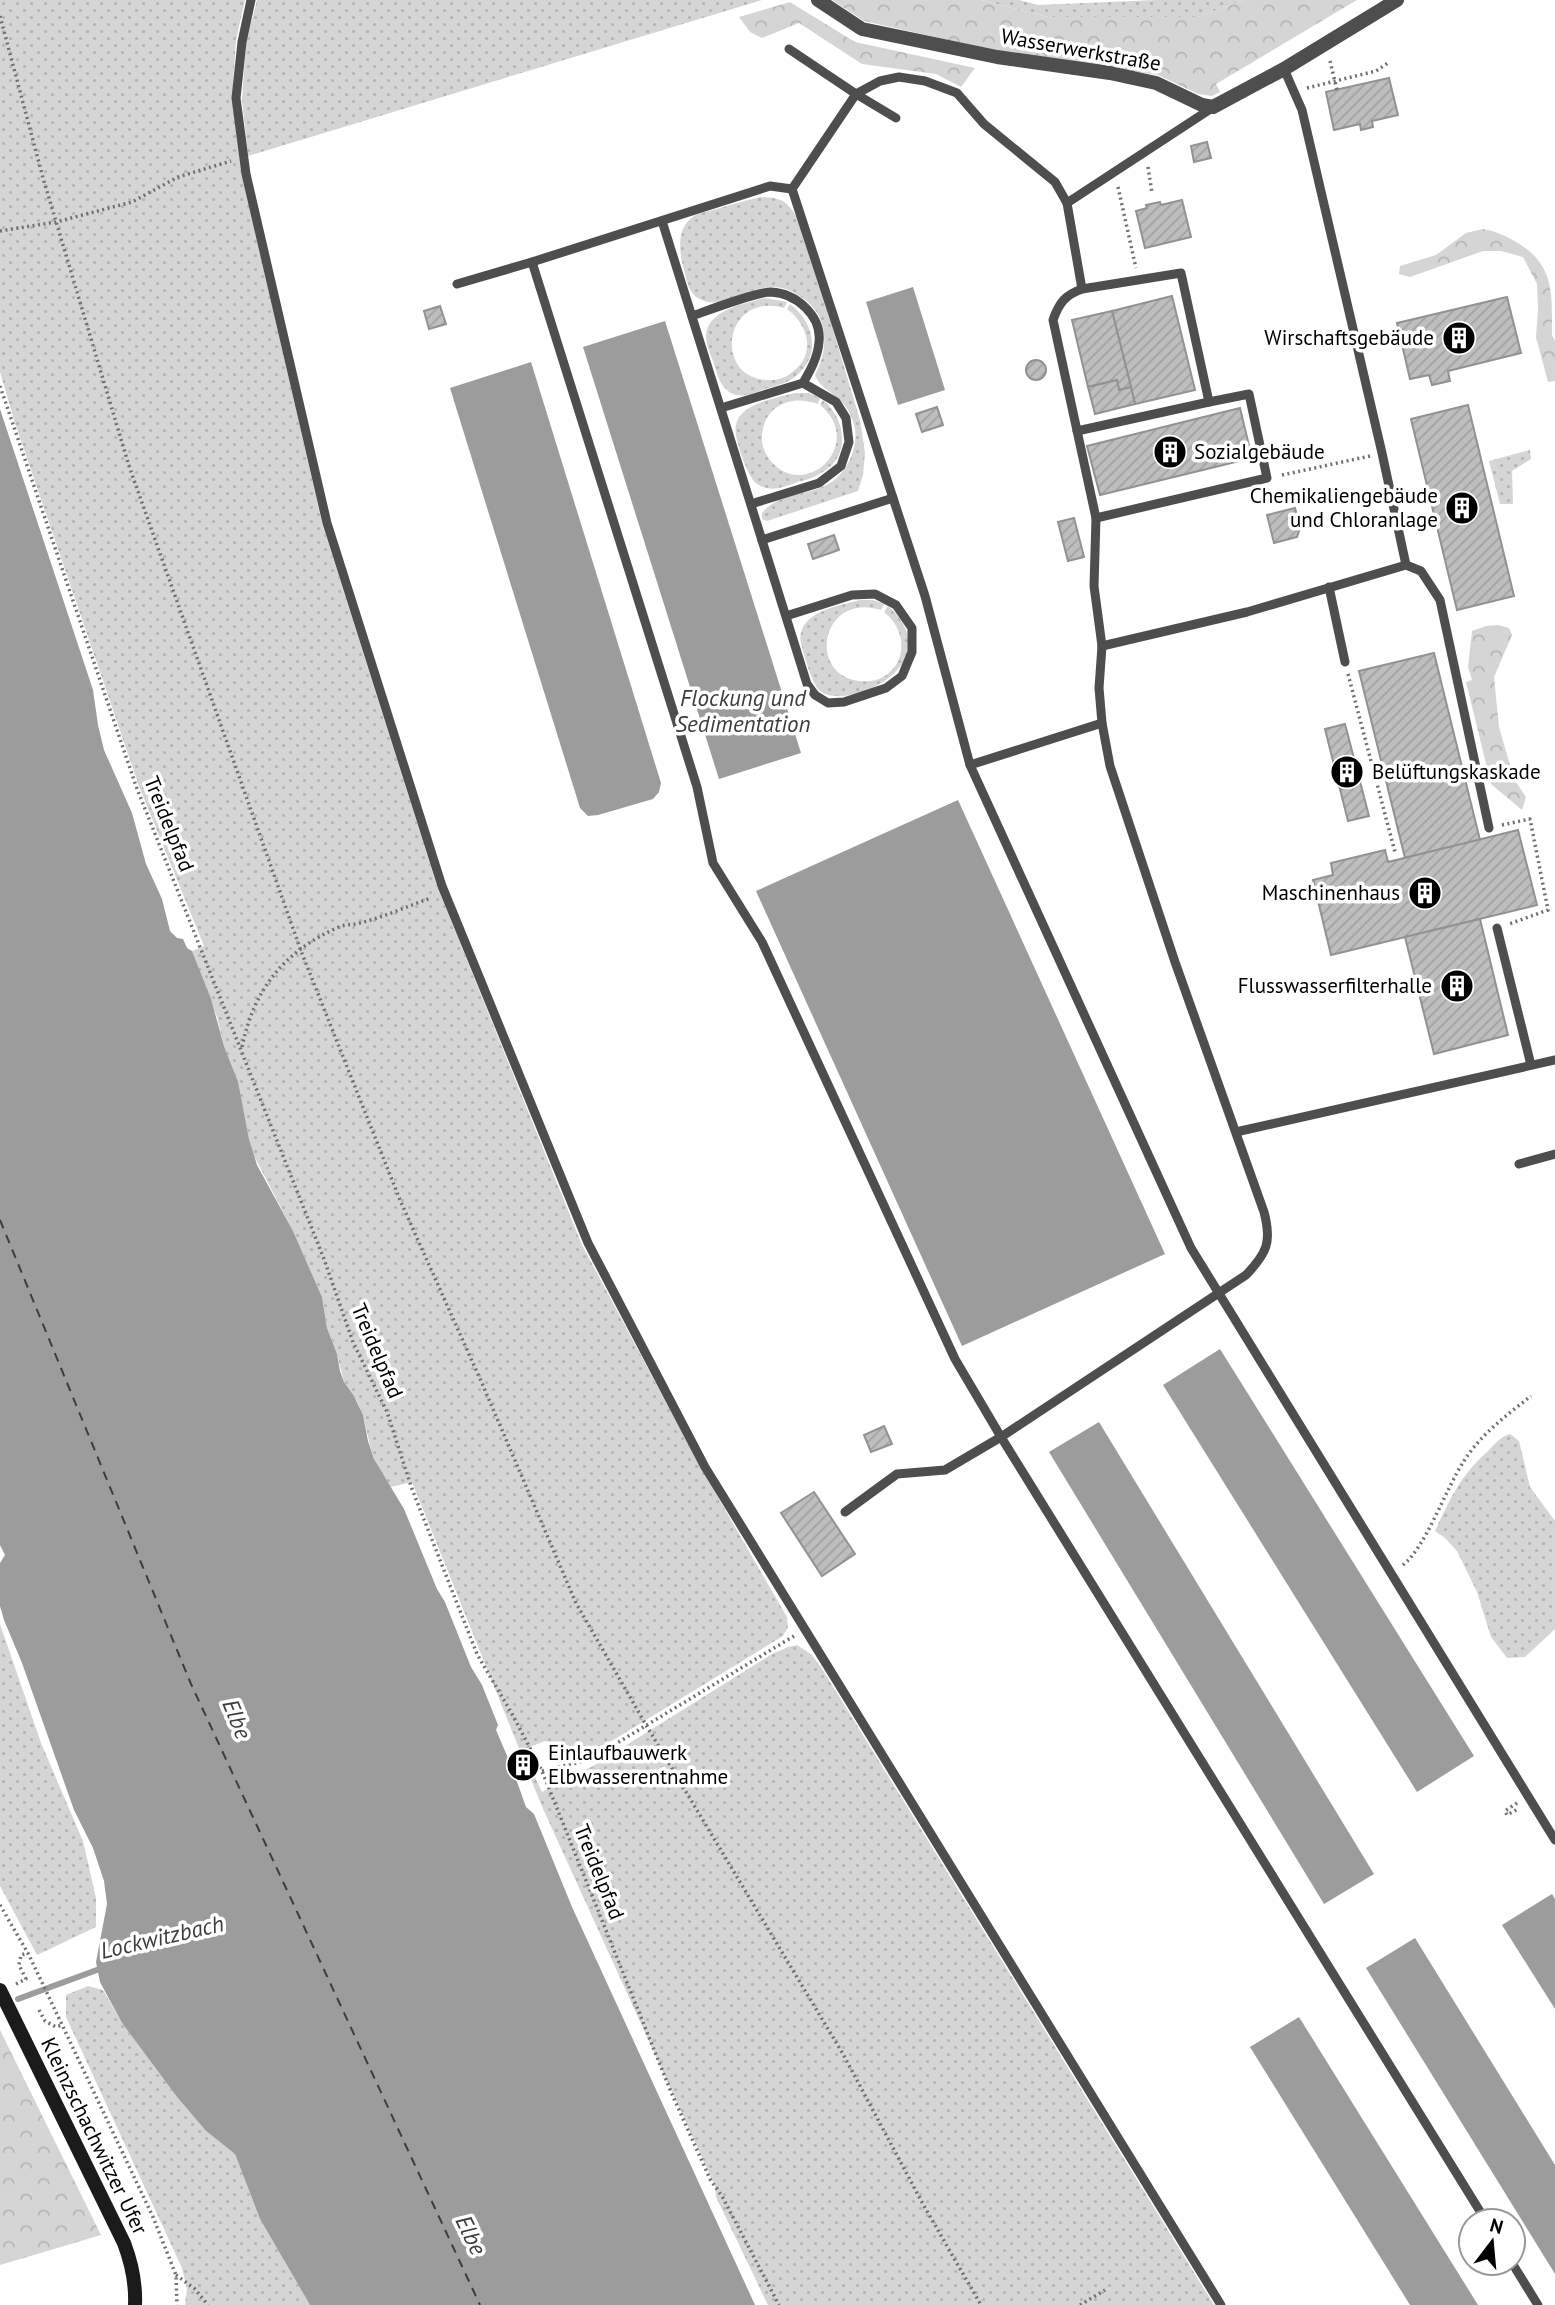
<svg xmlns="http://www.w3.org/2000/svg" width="1555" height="2305" font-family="'PT Sans',sans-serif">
<defs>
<pattern id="grass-dots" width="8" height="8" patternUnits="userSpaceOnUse" patternTransform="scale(1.75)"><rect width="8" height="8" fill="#d5d5d5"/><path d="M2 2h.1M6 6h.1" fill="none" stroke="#b5b5b5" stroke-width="1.8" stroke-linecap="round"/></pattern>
<pattern id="forest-crowns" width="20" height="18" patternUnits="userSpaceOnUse" patternTransform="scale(1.75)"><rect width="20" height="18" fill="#d5d5d5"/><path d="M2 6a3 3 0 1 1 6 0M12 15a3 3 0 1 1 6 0" fill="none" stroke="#b5b5b5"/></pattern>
<pattern id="building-hatch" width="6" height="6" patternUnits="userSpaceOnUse" patternTransform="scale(1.75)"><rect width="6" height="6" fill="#bebebe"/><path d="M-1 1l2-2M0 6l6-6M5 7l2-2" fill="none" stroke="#a2a2a2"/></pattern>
</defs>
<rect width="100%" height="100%" fill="#fff"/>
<!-- grass -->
<g fill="url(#grass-dots)">
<polygon points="0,0 245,0 236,40 232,98 242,175 322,523 437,886 582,1245 701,1468 787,1617 788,1627 783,1636 592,1753 545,1741 520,1751 412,1482 391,1487 377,1466 371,1450 363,1415 357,1401 344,1382 337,1354 327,1328 322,1297 293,1231 252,1152 235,1075 224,1046 217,1017 192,951 204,946 139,786 14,420 0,372"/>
<polygon points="257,0 762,0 248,156 242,100 246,43"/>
<polygon points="981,0 1019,0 1038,5 1156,0 1244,0 1198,17 1048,17"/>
<path d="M761,197C786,197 790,205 802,226L860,420L865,453L863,475L858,491L767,521L762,519V513C787,484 831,504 851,457C855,447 857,436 854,425C847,394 822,394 815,375C824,358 828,337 820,318C815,308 808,301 798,295C760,270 732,313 702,300C689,295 687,282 684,270C679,253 676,227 694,216C701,212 712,211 720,208C733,204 747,200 761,197Z"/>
<path d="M765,298L787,302L784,308C725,291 712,376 766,380C778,381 788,377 796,369C816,350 807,324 787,309L790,304C814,322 822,355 796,376C787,384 773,386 762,390C754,393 744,397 736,395C721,391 717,374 713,361C710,353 706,345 706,336C707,310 744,304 765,298Z"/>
<path d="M795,393H808L820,398L818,404C795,395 768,403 763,429C760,441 763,451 770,460C804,503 867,444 820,405L823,400C846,419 851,455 823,472C815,477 807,480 798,482C784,487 771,493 757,484C748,478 738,447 736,435C731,404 773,399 795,393Z"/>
<polygon points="1530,450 1531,459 1512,471 1513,504 1500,504 1489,461"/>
<path d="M860,600H873L884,604L881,610C822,591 806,674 859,681C868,682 877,681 885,676C909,660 905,628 884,612L888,606C955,666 840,715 818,689C812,682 803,653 801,643C796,612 838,606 860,600Z"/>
<path d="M1510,1434L1519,1441L1530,1487L1555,1521V1629L1525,1657L1507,1658L1491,1637L1477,1592L1457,1551L1445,1538L1435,1531C1450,1499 1460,1476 1488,1451C1495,1444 1500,1437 1510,1434Z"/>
<polygon points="0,1624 41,1743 83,1841 96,1898 96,1927 37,1955 0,1886"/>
<polygon points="797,1645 811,1654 821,1667 1214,2305 768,2305 716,2197 715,2186 544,1811 529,1775 533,1773 542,1792 593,1766 772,1654 788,1647"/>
<polygon points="88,1986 103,1990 122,2023 177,2097 206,2131 235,2154 260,2219 310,2305 185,2305 187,2289 182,2268 66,2017 66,1995"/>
</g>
<!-- forest -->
<g fill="url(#forest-crowns)">
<polygon points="832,0 981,0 1048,17 1198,17 1244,0 1357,0 1216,84 1220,92 1212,96 1198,94 1158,75 997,51 864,21"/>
<polygon points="790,2 855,42 975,68 961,87 936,74 862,64 799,23 762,38 750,32 739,17"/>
<path d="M1483,229C1496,231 1506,236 1518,243C1555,266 1552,294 1552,335L1555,341V381L1548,382L1536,337L1538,308L1537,284L1523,257L1501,251H1483L1410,277L1399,274L1400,266L1436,255L1466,233Z"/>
<polygon points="1498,625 1509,628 1512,635 1494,677 1499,727 1514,779 1526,797 1522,810 1491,784 1466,682 1472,680 1468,667 1472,631 1486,626"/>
<polygon points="0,2030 101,2235 0,2265"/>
</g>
<!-- water -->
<g fill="#9c9c9c">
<polygon points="913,287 945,390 898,405 866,302"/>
<polygon points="665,321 801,753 719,779 583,347"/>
<polygon points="531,362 661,783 659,792 653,799 598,815 588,816 580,808 450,388"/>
<polygon points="0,409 93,690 98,725 104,750 132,813 146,864 162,899 170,931 177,938 183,939 187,948 192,951 211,999 224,1046 238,1082 249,1139 257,1165 293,1231 322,1297 327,1328 337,1354 340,1371 344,1382 354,1396 363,1415 368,1441 374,1459 404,1509 437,1589 445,1602 471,1667 482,1685 498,1725 496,1730 508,1758 514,1760 517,1766 512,1768 517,1768 520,1774 516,1779 526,1807 534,1814 572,1907 755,2305 310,2305 260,2219 235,2154 206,2131 177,2097 122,2023 100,1982 96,1962 107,1904 104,1881 93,1848 74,1810 22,1663 4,1620 0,1606 0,1563 5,1555 0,1545"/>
<polygon points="958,800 1165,1254 962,1346 756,891"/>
<polygon points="1220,1349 1474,1756 1417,1792 1163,1385"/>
<polygon points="1099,1422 1374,1874 1324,1904 1049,1452"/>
<polygon points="1552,1894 1555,1899 1555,2009 1502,1925"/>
<polygon points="1415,1938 1555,2165 1555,2274 1366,1968"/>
<polygon points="1299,2017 1478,2305 1410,2305 1250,2047"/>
</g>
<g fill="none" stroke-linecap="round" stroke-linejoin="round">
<!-- stream -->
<polyline stroke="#9c9c9c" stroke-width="6" points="18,1999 105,1967"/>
<!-- ferry -->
<polyline stroke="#3d3d3d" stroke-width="2" stroke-dasharray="9 7" stroke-linecap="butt" points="0,1220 191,1684 480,2305"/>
</g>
<!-- building -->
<g fill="url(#building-hatch)" stroke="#929292" stroke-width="2">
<polygon points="1389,78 1398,115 1372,121 1373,127 1361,130 1360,124 1334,130 1326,92"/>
<polygon points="1207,142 1211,158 1194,162 1191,146"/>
<polygon points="1182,200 1191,237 1145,248 1136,211 1147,208 1146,205 1160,202 1161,205"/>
<polygon points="1172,296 1195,390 1135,404 1112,311"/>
<polygon points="1507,297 1521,353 1448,371 1450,381 1432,385 1429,375 1410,379 1397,323"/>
<polygon points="440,306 446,324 429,329 424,311"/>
<polygon points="1112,311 1131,387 1119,390 1117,380 1088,387 1072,320"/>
<circle cx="1036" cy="370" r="10"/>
<polygon points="1117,380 1119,390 1131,387 1135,404 1095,414 1088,387"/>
<polygon points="1468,405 1514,596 1457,610 1411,419"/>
<polygon points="937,407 943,425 922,432 916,414"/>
<polygon points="1240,408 1252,458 1100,495 1087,446"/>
<polygon points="1295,508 1300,528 1297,537 1274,543 1267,515"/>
<polygon points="1074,518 1084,557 1068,561 1058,522"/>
<polygon points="834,535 839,550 813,559 808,544"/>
<polygon points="1434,653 1480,840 1405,858 1359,671"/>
<polygon points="1345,724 1369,816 1348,821 1325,729"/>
<polygon points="1518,830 1537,905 1331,955 1313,880 1333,875 1331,863 1385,850 1388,862"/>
<polygon points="1480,919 1508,1035 1434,1054 1405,937"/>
<polygon points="884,1426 892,1444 871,1452 864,1435"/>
<polygon points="814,1492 855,1554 822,1576 781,1513"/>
<polygon points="525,1756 531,1770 521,1774 515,1760"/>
</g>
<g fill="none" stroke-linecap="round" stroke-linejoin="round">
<!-- path -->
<g stroke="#707070" stroke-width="3.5" stroke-dasharray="2 3.5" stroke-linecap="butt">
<polyline points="0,16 43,178 129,466 301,951 400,1200 481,1381 576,1603 646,1725 843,2054 924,2206 981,2305"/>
<polyline points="1330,61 1337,90"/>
<polyline points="1307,88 1376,71 1388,63"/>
<polyline points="1148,167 1152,193"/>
<polyline points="1118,187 1136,268"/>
<polyline points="0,231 56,222 132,202 178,177 231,161"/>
<polyline points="0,386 136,786 324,1259 353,1342 387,1412 412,1489 477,1654 511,1712 542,1771 671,2092 710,2179 723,2198 779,2305"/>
<polyline points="1282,475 1370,456"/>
<polyline points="1348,674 1395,852"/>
<polyline points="1502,825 1530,819 1548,910 1509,924"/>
<path d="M242,1047C254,989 284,951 339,927C346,924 353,925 360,923C384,917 408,906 431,898"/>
<path d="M1403,1565C1426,1547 1446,1488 1464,1461C1481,1434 1507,1415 1531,1396"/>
<polyline points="542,1771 589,1760 794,1636"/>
<polyline points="1517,1803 1505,1811 1507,1815 1518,1809"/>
<polyline points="0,1905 29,1955 153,2217 176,2275 177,2305"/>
<polyline points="16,1984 26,1979 19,1965 21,1955 28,1953"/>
<polyline points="39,2010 45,2021 56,2027 62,2025"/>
<polyline points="176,2275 195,2289 208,2305"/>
<polyline points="1080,2305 1105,2290"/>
</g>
<!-- lane -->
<g stroke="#4e4e4e" stroke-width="9">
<polyline points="251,0 242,42 236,98 246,174 327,523 442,886 588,1243 705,1467 1221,2305"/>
<polyline points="856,94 880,81 899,77 925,81 957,93 984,124 1055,182 1067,203"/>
<polyline points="856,94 896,118"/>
<polyline points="792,189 925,596 970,765 1191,1248 1555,1840"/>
<polyline points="662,221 807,684 815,695 828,703 844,702 886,688 902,676 912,652 912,628 896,605 875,594 852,595 786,616"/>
<polyline points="532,262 697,787 713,863 762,942 955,1359 1001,1437 1486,2221"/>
<polyline points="457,284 532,262 770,186 792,189 856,94 789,49"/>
<polyline points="1082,289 1181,273 1209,402 1249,394 1267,478 1096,518"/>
<path d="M692,316C709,310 756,292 771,292C796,293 822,316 819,342C818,357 810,371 803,383L836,402L846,418L849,442L841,466L819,483L751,504"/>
<polyline points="721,408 803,383"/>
<polyline points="1077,431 1209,402"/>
<polyline points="762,540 893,498"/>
<polyline points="1406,565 1421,571 1440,600 1489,828"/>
<polyline points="1329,587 1345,662"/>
<polyline points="1102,646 1247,612 1406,565 1382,453 1302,110 1284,69"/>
<polyline points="970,765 1102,723"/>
<polyline points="1497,928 1531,1065"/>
<polyline points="1236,1132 1555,1060"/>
<polyline points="1519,1164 1555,1154"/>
<path d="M845,1512L897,1474L945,1470L1001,1437L1246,1275C1267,1253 1272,1242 1264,1212L1175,962L1110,766L1102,723L1099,688L1102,646L1094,586L1096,518L1053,320C1059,303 1065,295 1082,289L1067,203L1212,108"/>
<polyline points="1512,2263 1538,2305"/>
</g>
<!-- street -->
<polyline stroke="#4e4e4e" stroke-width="14" points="818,0 862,29 997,57 1110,73 1156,83 1202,105 1213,107 1284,69 1397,0"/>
<!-- secondary -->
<path stroke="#1b1b1b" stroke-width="14" d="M0,1990L124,2243C132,2264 136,2282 135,2305"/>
</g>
<!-- icons -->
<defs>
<symbol id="building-disc" viewBox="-11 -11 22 22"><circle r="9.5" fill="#000" stroke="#fff"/><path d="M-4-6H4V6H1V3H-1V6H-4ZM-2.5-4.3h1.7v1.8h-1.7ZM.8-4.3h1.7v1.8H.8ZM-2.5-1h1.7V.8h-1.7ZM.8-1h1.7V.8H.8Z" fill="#fff"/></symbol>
</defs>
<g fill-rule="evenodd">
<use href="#building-disc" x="1440" y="319" width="38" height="38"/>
<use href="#building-disc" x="1151" y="433" width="38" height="38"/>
<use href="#building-disc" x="1443" y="489" width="38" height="38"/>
<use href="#building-disc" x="1328" y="753" width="38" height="38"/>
<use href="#building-disc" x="1406" y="874" width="38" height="38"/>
<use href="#building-disc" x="1438" y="967" width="38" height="38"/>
<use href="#building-disc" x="504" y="1746" width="38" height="38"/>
</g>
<g text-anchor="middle" stroke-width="7" stroke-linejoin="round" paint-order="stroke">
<!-- street labels -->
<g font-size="21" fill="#000" stroke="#fff">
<text transform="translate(1081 50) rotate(10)" y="7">Wasserwerkstraße</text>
<text transform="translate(169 824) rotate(68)" y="7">Treidelpfad</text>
<text transform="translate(377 1351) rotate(67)" y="7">Treidelpfad</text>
<text transform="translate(599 1872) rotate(68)" y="7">Treidelpfad</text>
<text transform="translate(94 2136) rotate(64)" y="7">Kleinzschachwitzer Ufer</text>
</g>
<!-- poi labels -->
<g font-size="21" fill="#000" stroke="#fff" text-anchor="end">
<text x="1434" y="345">Wirschaftsgebäude</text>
<text x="1194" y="459" text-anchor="start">Sozialgebäude</text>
<text x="1438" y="503">Chemikaliengebäude<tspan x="1438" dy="24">und Chloranlage</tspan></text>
<text x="1372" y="779" text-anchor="start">Belüftungskaskade</text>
<text x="1400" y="900">Maschinenhaus</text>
<text x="1432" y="993">Flusswasserfilterhalle</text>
<text x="548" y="1760" text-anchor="start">Einlaufbauwerk<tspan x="548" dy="24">Elbwasserentnahme</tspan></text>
</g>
<!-- water labels -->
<g font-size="23" font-style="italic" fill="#3d3d3d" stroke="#fff">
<text x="743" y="706">Flockung und<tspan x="743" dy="26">Sedimentation</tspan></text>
<text transform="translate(237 1719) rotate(68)" y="8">Elbe</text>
<text transform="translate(162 1937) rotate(-13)" y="8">Lockwitzbach</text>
<text transform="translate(471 2235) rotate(64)" y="8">Elbe</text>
</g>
</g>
<!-- north arrow -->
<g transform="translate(1492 2242) rotate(16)"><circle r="33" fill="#ffffff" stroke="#999999" stroke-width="2"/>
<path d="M0-5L12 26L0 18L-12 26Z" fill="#000000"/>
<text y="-10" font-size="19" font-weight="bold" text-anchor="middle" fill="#000000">N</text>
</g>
</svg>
